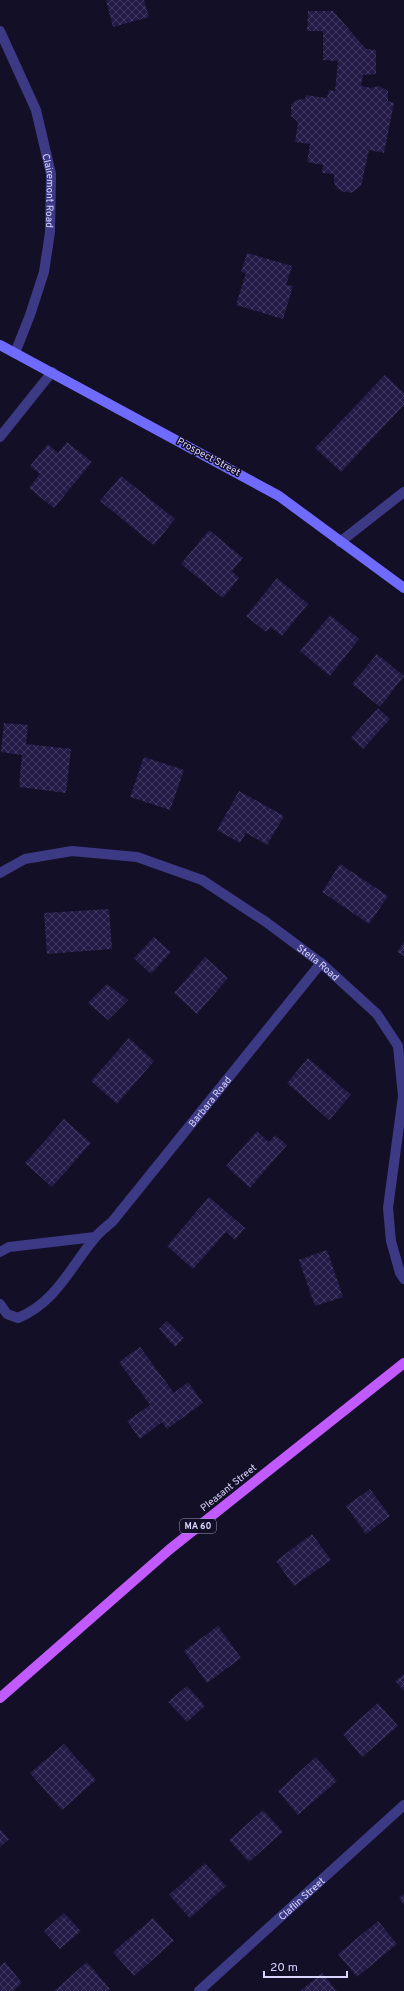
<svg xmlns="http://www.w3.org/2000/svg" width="404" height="1991" font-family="Overpass,sans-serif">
<defs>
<pattern id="building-cross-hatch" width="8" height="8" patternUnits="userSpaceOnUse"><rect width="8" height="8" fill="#241b47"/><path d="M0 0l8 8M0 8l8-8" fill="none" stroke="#433b63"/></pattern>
</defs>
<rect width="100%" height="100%" fill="#130f26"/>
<!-- building -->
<g fill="url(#building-cross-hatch)">
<polygon points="106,0 144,0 149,17 113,27"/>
<polygon points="308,11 333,11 366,49 376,50 376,74 363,75 361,86 371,88 379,86 388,91 388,101 394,103 384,153 369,150 361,186 351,193 341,191 336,187 334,182 334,174 322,173 323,165 307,162 310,144 295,142 298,122 291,116 291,105 296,100 305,99 306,95 327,98 329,90 335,91 338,61 323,60 323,31 307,31"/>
<polygon points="247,253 292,266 286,285 293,286 283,319 236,305 246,273 241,272"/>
<polygon points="385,375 404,393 404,405 341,472 315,448"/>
<polygon points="67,442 92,462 54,508 29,488 40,474 30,466 48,444 58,453"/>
<polygon points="121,476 175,519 154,545 100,501"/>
<polygon points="209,530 243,558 232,571 239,578 223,598 181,564"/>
<polygon points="277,578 308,604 282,636 271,627 266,632 246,616"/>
<polygon points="330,615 359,639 330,676 300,651"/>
<polygon points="377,654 404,676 380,707 352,684"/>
<polygon points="378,708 390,719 363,749 351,738"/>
<polygon points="4,723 28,725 26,744 71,749 66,793 19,787 22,755 1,752"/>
<polygon points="144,757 184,770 170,810 130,797"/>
<polygon points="239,791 284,816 267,845 246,833 240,843 217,830"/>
<polygon points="340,864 388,896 369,924 322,892"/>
<polygon points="109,909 112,949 47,954 44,913"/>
<polygon points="154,937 171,952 151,974 134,958"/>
<polygon points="404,942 404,956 397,952"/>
<polygon points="205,957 228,978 197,1014 174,993"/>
<polygon points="107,984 128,1000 108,1020 88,1003"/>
<polygon points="129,1038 154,1061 117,1104 91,1081"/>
<polygon points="308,1058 351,1095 329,1120 287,1083"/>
<polygon points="64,1119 91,1143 52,1187 25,1163"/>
<polygon points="257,1131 269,1142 275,1135 287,1145 250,1188 226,1166"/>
<polygon points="209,1197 245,1228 235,1240 226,1232 193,1269 167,1246"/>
<polygon points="327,1250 343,1297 315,1306 299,1260"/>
<polygon points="167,1321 184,1338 175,1347 159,1329"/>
<polygon points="140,1347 174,1393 188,1382 203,1403 167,1429 162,1422 140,1439 127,1421 150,1405 119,1362"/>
<polygon points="370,1489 390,1516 366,1534 346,1506"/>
<polygon points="312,1534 331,1560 294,1586 276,1561"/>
<polygon points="218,1626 241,1658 207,1683 184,1651"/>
<polygon points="404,1674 404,1691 395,1681"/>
<polygon points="187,1686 205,1706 187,1722 168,1702"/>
<polygon points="378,1703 398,1726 362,1757 343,1734"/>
<polygon points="64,1744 96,1780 62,1810 30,1773"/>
<polygon points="316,1757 337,1781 298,1815 278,1791"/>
<polygon points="263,1810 283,1832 249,1862 229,1840"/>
<polygon points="0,1829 9,1839 0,1847"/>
<polygon points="205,1863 226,1886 190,1918 169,1895"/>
<polygon points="404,1894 404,1905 399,1898"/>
<polygon points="64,1913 81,1931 60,1949 44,1931"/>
<polygon points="153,1918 174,1941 134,1976 113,1952"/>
<polygon points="378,1921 397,1944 357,1977 338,1954"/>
<polygon points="5,1962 22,1983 13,1991 0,1991 0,1966"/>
<polygon points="87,1962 110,1989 108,1991 54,1991"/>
<polygon points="322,1973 337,1991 300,1991"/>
</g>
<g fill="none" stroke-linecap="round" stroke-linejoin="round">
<!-- street -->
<g stroke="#3d3a85" stroke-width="10">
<path id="s1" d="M0,31L36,110L51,174L50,232L44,272L30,315L15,353"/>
<polyline points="0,437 52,372"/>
<polyline points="340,542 404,492"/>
<path id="s2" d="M0,873L25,859L72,851L137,857L202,880L266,922L321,963L377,1014L398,1046L403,1096L388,1208L391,1241L400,1273L404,1279"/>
<polyline points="0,1252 9,1247 95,1237"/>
<path id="s3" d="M0,1304L7,1314L18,1318C55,1303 70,1268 94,1239C99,1232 106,1227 112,1222L321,963"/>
<path id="s4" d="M199,1991L404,1805"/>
</g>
<!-- secondary -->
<polyline stroke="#6f6bff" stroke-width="10" points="0,345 279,496 404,588"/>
<!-- primary -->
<polyline stroke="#c25bff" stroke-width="10" points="0,1698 170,1549 404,1363"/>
</g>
<g text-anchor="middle" stroke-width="3" stroke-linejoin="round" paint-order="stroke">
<!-- shield labels -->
<rect fill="#130f26" stroke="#9e99be" stroke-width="1" x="180" y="1519" width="36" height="14" rx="3"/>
<g font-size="9" font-weight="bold" fill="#d9d4ff">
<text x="198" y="1529">MA 60</text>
</g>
<!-- street labels -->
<g font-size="10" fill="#d9d4ff" stroke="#130f26">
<text dy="4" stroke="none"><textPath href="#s1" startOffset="169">Clairemont Road</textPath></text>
<text transform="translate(209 456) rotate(28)" y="4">Prospect Street</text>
<text dy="4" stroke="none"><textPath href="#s2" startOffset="353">Stella Road</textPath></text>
<text dy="4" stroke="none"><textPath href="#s3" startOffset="315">Barbara Road</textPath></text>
<text transform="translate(228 1487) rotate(-39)" y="4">Pleasant Street</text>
<text dy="4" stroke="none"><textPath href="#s4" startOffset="138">Claflin Street</textPath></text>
</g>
</g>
<!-- scale -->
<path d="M264 1971v6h83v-6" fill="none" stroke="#d9d4ff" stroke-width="2"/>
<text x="270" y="1971" font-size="12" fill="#d9d4ff" stroke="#130f26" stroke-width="3" paint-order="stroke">20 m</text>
</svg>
